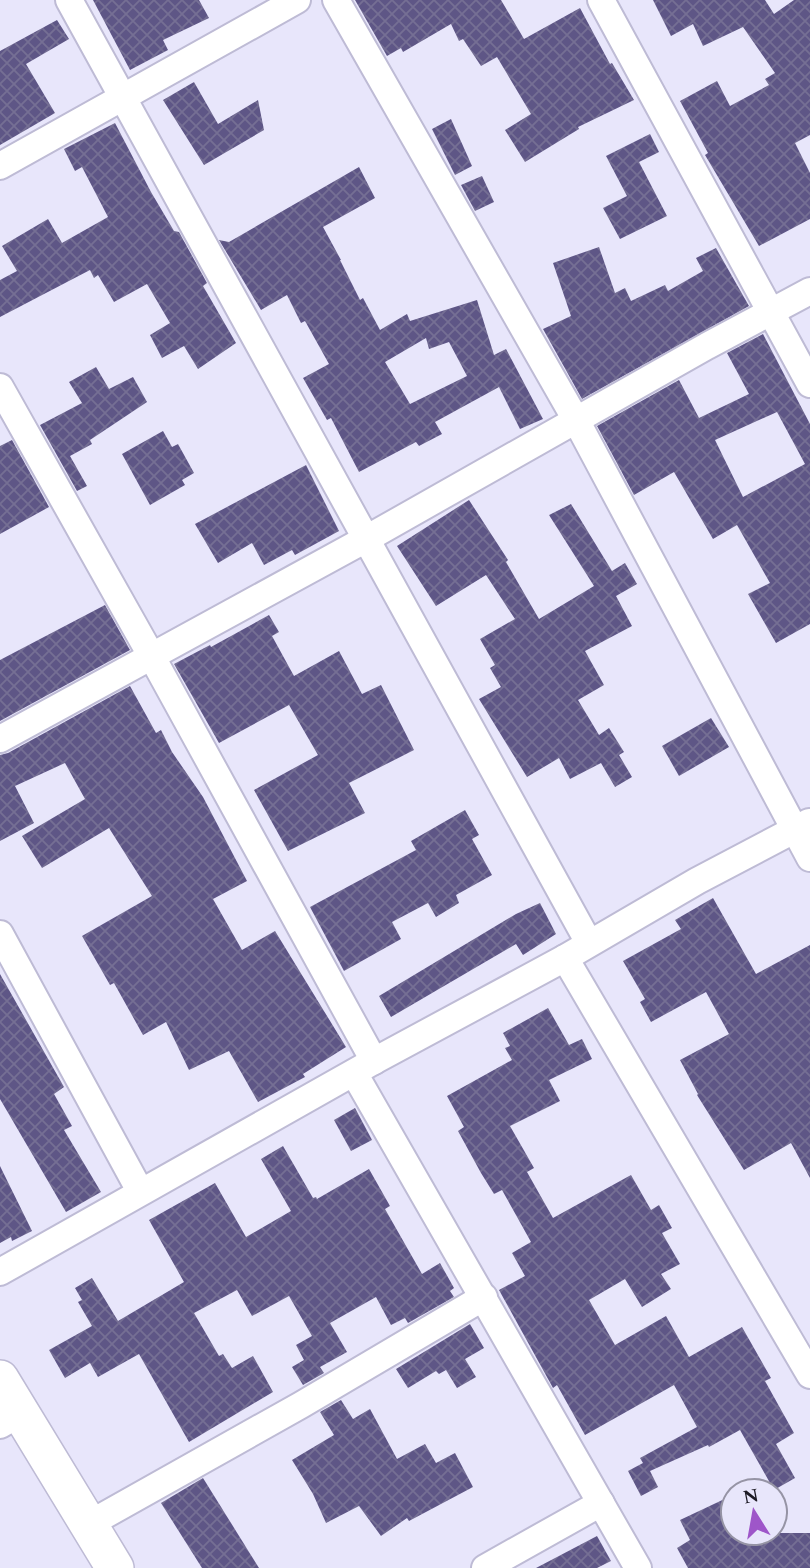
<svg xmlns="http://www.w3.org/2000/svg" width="810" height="1568" font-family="Spectral,serif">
<defs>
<pattern id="building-cross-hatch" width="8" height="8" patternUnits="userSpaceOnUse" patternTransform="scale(1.75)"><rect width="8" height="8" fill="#5e5686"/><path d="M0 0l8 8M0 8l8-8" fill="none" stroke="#756f94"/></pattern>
</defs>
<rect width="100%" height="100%" fill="#e8e6fb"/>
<!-- building -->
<g fill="url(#building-cross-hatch)" fill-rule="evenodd">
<polygon points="93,0 199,0 209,18 163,40 168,50 130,70"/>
<polygon points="355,0 501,0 524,39 580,8 610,64 612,63 634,100 578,127 579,129 525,162 505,130 531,114 497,57 481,66 463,39 459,41 451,24 403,52 401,48 387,56"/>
<polygon points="653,0 765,0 774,14 794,0 810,0 810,135 795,143 810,173 810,219 759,246 705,155 708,153 680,101 717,81 730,106 769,85 765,79 775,73 743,27 703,46 693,24 671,36"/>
<polygon points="57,20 69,39 26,64 55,113 0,145 0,51"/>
<polygon points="194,82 218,124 258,100 264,130 204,165 163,100"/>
<polygon points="451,119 472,166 455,175 432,129"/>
<polygon points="115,123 151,192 174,231 179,232 207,283 203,286 236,343 198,369 184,346 162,358 150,335 170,323 147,284 114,302 98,275 94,278 90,270 0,317 0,280 17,271 2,246 48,219 62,243 108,217 82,167 75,171 64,149"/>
<polygon points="650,134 659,152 639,162 667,216 620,239 603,208 627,196 606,156"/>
<path d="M359,167L375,198L323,227L341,260H340L360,300L363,298L380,330L407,314L410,321L477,300L494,355L506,349L543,419L520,429L499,387L435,422L442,434L419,446L416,442L359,472L331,418L327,420L303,378L329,364L305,321L301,323L287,295L261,310L219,240L229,242ZM426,338L429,349L449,342L467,376L410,404L385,362Z"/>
<polygon points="482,176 494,202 475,211 461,185"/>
<polygon points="599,247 615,293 625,288 631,301 665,285 668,291 703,271 696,258 716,248 749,306 582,399 543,329 571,316 553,263"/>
<path d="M763,334L810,424V624L776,643L748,594L770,583L737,525L713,539L674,472L634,495L597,426L679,380L699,418L749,394L727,353ZM777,412L805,464L743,497L715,440Z"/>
<polygon points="96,367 109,389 133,377 147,402 90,440 92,444 70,456 87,486 77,491 40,425 82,403 69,382"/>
<polygon points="163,431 172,447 178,444 194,473 182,480 185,485 150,505 122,454"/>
<polygon points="12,440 49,507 0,534 0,446"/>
<polygon points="306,465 339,531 295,555 292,550 264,565 252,543 218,563 195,524"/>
<polygon points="469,500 508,560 506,562 539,619 594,586 549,515 571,504 612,571 625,563 637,584 616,596 632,626 585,651 604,685 578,700 599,735 609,728 624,752 619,755 632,777 615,787 601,763 570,779 559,758 527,777 479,699 501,687 490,668 495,665 480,639 515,619 486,575 436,606 397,546"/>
<polygon points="105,605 130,650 0,721 0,660"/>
<polygon points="269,615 279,632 272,636 294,676 339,651 362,694 381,685 414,750 349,783 365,813 288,851 254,790 318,755 289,705 219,743 174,664 210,645 211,647"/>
<polygon points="130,686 156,733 161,730 172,752 203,797 247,881 213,899 242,950 275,931 346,1047 303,1074 305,1077 258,1102 229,1051 189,1070 166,1022 143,1035 114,983 110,985 82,936 152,896 109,828 42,868 22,836 85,799 65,763 15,786 34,823 0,841 0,755 8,753"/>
<polygon points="711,718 729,747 679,776 662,746"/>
<polygon points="465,810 479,835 472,839 492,875 456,895 459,903 436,917 428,903 392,922 401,939 344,971 310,907 416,850 411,841"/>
<polygon points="713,898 756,974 810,945 810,1178 791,1143 744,1170 697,1095 698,1094 680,1060 729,1034 706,992 651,1022 640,1002 645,999 623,961 681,929 675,920"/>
<polygon points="540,903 556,934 523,955 516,944 391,1017 379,996 516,914"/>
<polygon points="0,974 64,1087 54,1094 72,1126 64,1130 101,1192 66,1212 0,1099"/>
<polygon points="548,1008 569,1045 582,1039 592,1059 549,1080 560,1101 510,1126 534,1168 527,1172 553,1218 631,1175 651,1210 659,1205 672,1228 662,1233 680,1264 661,1274 671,1289 642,1307 625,1279 589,1300 615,1345 666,1316 689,1357 742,1327 771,1378 765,1381 794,1433 776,1444 795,1478 774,1490 740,1430 709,1447 708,1445 650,1471 658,1487 641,1496 628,1471 643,1463 640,1458 697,1427 674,1385 585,1435 557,1385 553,1388 499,1290 525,1276 512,1253 531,1242 502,1190 494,1194 481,1173 458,1131 464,1127 447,1096 512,1060 505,1048 510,1046 503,1033"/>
<polygon points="355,1108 372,1140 351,1151 334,1120"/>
<polygon points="283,1146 313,1198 316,1197 317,1199 369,1169 390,1206 385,1209 422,1274 440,1263 454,1288 450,1291 454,1297 408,1323 405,1318 391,1325 376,1297 330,1323 347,1352 320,1367 324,1373 303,1385 292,1367 304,1360 296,1345 312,1336 289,1296 252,1316 237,1290 194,1313 219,1356 223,1354 232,1368 253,1356 273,1392 189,1442 139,1354 98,1377 90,1363 65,1378 49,1350 92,1326 78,1302 82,1300 75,1288 92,1278 118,1321 184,1282 149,1220 215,1183 246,1237 291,1211 261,1159"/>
<polygon points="0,1166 32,1231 12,1241 11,1237 0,1243"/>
<polygon points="470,1324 484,1348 465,1359 476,1377 457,1388 446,1370 439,1374 436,1371 408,1388 396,1369"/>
<polygon points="341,1400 353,1419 370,1409 397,1459 425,1444 436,1463 455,1453 473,1487 409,1521 407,1518 381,1536 359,1506 326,1523 313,1494 292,1460 334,1435 320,1412"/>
<polygon points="203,1478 259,1568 202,1568 161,1503"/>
<polygon points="733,1495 733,1533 810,1533 810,1568 688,1568 677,1548 690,1540 680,1520"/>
<polygon points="597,1536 611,1561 597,1568 536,1568"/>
</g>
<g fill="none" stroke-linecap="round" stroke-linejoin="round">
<defs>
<g id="street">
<polyline points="69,0 589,943"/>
<polyline points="336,0 576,420 810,858"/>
<polyline points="601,0 810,384"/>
<polyline points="0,166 297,0"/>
<polyline points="0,387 152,657 374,1061"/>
<polyline points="0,739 366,539 707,346 810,291"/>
<polyline points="0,934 140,1191"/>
<polyline points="565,958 810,1375"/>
<polyline points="354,1073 638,1568"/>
<polyline points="0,1272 374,1061 565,958 697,881 809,822"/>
<polyline points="0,1425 19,1414"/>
<polyline points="89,1524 301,1405 484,1297"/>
<polyline points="485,1568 601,1503"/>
</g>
<polyline id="secondary" points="0,1379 115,1568"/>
</defs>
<!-- street casing -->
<use href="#street" stroke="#bebbd5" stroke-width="30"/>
<!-- secondary casing -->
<use href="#secondary" stroke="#bebbd5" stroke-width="40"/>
<!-- street -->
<use href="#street" stroke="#fff" stroke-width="26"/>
<!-- secondary -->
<use href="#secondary" stroke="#fff" stroke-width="37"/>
</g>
<!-- north arrow -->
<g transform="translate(754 1512) rotate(349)"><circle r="33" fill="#e8e6fb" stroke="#9694a5" stroke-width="2"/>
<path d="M0-5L12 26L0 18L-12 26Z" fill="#9e56c9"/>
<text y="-10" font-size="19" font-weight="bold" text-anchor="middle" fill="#1c1a24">N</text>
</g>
</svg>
